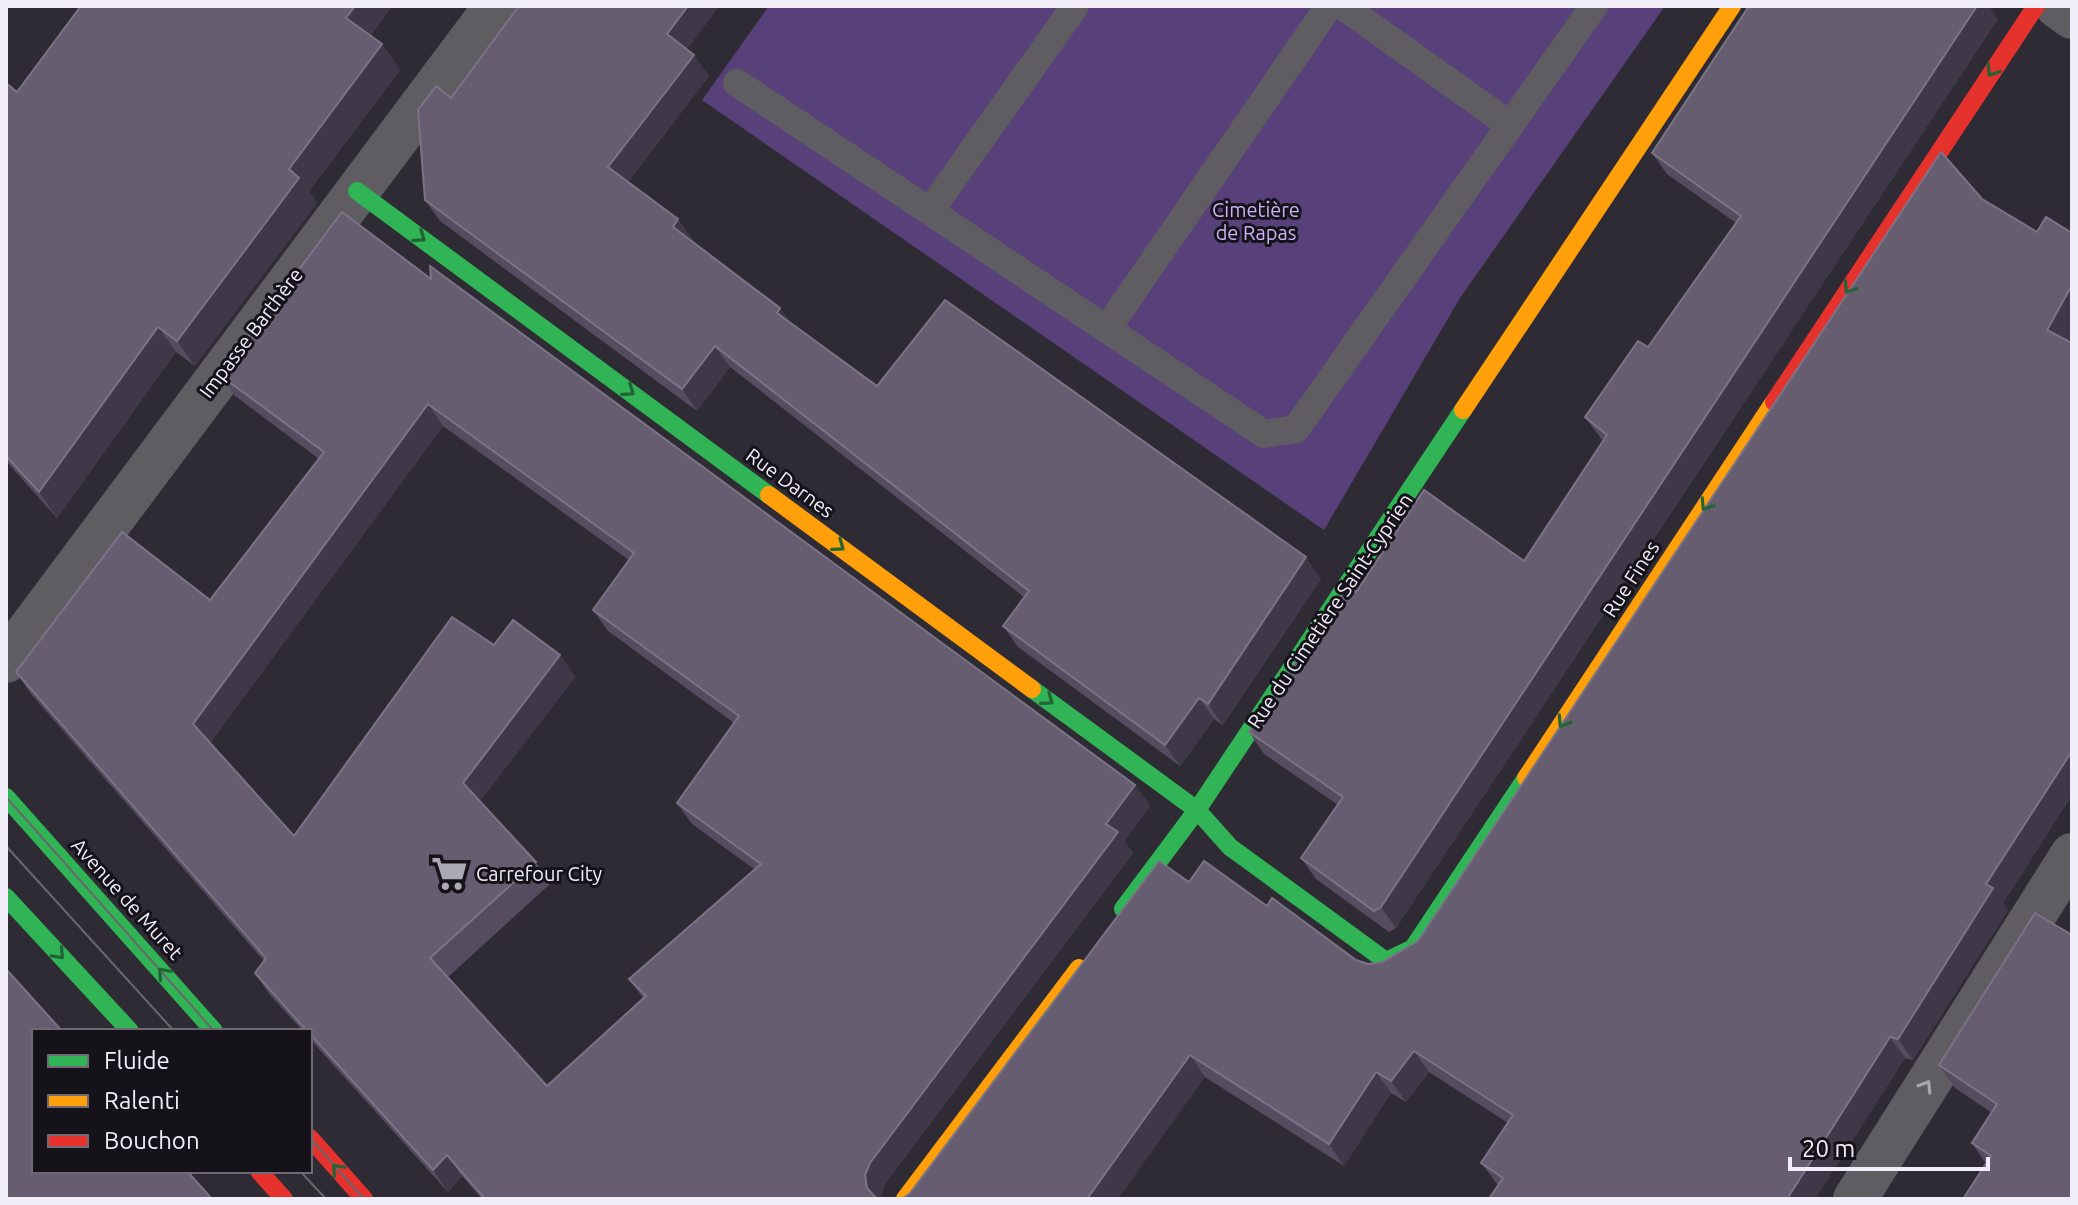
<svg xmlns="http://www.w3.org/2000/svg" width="2078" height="1205" font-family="Ubuntu,sans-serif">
<rect width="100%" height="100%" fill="#2f2b35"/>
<!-- green -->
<polygon fill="#58417a" points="769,6 1665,6 1460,298 1324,530 702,100"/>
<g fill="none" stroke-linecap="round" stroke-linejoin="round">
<!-- lane -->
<g stroke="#5f5d61" stroke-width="28">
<polyline points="1343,6 1510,125"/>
<polyline points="737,83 1264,434 1296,429 1594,6"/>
<polyline points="930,211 1075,6"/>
<polyline points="1107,329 1329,6"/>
</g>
<!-- street -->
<g stroke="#5f5d61" stroke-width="44">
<polyline points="2057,6 2072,17"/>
<polyline points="6,661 496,6"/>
<polyline points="1855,1199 2072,855"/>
</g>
<!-- fast -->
<g stroke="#30b455" stroke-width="18">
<polyline points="357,191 769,495"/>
<polyline points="1032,689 1197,810 1230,847 1386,961 1413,948 1526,778"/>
<polyline points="6,797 214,1031"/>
<polyline points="6,897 130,1031"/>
<polyline points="1123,909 1197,810 1463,410"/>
</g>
<!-- slow -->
<g stroke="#ff9f0a" stroke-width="18">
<polyline points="1463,410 1732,6"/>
<polyline points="769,495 1032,689"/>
<polyline points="1526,778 1774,402"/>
<polyline points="905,1199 1079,968"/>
</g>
<!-- jam -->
<g stroke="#e5322d" stroke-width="18">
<polyline points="1774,402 2036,6"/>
<polyline points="310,1138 364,1199"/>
<polyline points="259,1171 284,1199"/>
</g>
<!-- tram -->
<g stroke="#69676c" stroke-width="2">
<polyline points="6,797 214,1031"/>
<polyline points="6,846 174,1031"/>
<polyline points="310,1138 364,1199"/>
<polyline points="300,1171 326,1199"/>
</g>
</g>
<!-- wall -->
<g fill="#554c60" fill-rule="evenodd">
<polygon points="81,6 392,6 370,36 382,44 400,70 309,191 317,203 195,366 176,352 57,518 6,461 6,83 17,92"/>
<polygon points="519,6 719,6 687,49 709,76 628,182 693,241 792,324 877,386 1321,579 1223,725 1214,719 1180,766 1018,647 1003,626 1024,597 730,367 697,411 440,221 425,200 451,98"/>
<polygon points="1998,19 1396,928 1389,932 1316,879 1301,858 1338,805 1264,754 1249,732 1356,592 1524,561 1603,441 1585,417 1648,347 1736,223 1667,174 1652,153"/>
<polygon points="1982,199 2037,232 2072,233 2072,333 2068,341 2072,343 2072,795 2003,903 2008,910 1913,1060 1905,1058 1815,1199 1489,1199 1498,1185 1481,1163 1508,1123 1429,1072 1406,1102 1391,1093 1344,1166 1205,1077 910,1193 1189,882 1267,906 1356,960 1368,964 1382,962 1418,941"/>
<path d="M431,279L1135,785L1150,806L1124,841L1133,853L885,1184L881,1199H482L462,1176L448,1192L310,1039V1031H303L270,995L255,973L264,961L31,694L16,672L210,600L319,459L235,396L220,375ZM443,426L629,560L593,610L608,631L734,723L677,803L692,824L754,869L629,979L643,998L547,1086L448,977L550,884L536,862L480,801L575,677L560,655L494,645L294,836L210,743Z"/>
<polygon points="2035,913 2072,1199 1986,1164 1972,1143 1992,1113 1955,1088 1939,1065"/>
</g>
<!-- shaded-wall -->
<g fill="#3f3848">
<polygon points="355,6 392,6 364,43 346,18"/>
<polygon points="688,6 719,6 682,56 667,34"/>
<polygon points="1977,6 1989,6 1998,19 1396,928 1381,907"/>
<polygon points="382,44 400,70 309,191 317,203 195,366 177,341 289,169"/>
<polygon points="694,55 709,76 623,188 608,167"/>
<polygon points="678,219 693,240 688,248 673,227"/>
<polygon points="2072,285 2072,333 2062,351 2047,330"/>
<polygon points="780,308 796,329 777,313"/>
<polygon points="158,327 176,352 57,518 39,492"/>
<polygon points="715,346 730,367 697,411 682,389"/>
<polygon points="428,404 443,426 208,746 193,724"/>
<polygon points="1306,557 1321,579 1223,725 1208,704"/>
<polygon points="560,655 575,677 478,804 463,783"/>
<polygon points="1199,698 1214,719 1180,766 1165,745"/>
<polygon points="2072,751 2072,795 2003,903 2008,910 1913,1060 1898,1039 1986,884"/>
<polygon points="1135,785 1150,806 1124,841 1133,853 885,1184 881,1199 875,1199 867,1188 865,1175 870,1163 1106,824"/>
<polygon points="1890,1037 1905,1058 1815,1199 1787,1199"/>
<polygon points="1414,1051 1429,1072 1406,1102 1391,1081"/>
<polygon points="1190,1055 1205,1077 1118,1199 1087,1199"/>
<polygon points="1376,1072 1391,1093 1344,1166 1329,1144"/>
<polygon points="447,1155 462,1176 448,1192 433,1170"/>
</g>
<!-- building -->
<g fill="#665d70" stroke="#7b7486" stroke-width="2" fill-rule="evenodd">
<polygon points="81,6 355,6 346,18 382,44 289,169 299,178 177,341 158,327 39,492 6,456 6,83 17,92"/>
<polygon points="519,6 688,6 667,34 694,55 608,167 678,219 673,227 780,308 777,313 877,386 945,300 1306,557 1208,704 1199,698 1165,745 1003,626 1029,591 715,346 682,389 425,200 418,110 436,86 451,98"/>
<polygon points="1749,6 1977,6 1381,907 1374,911 1301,858 1343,797 1249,732 1347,586 1356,592 1424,490 1524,561 1607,435 1585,417 1638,341 1648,347 1741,216 1652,153"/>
<polygon points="1941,152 1982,199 2037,232 2046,217 2072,233 2072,285 2047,330 2072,343 2072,751 1986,884 1993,888 1898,1039 1890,1037 1787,1199 1489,1199 1503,1178 1481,1163 1513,1115 1414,1051 1391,1081 1376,1072 1329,1144 1190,1055 1087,1199 902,1199 910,1193 1159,861 1189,882 1204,861 1267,906 1272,898 1356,960 1368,964 1382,962 1418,941"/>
<path d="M342,212L431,279L430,266L1135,785L1106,824L1118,832L870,1163L865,1175L867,1188L876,1198L878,1199H485L447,1155L433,1170L310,1034V1031H307L255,973L266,958L16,672L122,532L210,600L324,452L220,375ZM428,404L634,553L593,610L739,716L677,803L761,864L629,979L646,996L547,1086L430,958L536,862L463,783L560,655L513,620L494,645L452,617L294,836L193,724Z"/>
<polygon points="2035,913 2072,935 2072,1199 1963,1199 1991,1156 1972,1143 1997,1104 1939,1065"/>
<polygon points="6,969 62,1031 34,1031 34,1171 187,1171 212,1199 6,1199"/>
</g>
<!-- one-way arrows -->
<defs><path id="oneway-chevron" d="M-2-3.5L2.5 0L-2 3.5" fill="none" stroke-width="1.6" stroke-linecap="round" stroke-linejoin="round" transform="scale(2)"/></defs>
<g stroke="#226338">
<use href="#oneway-chevron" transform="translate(1992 71) rotate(123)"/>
<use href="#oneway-chevron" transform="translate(420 237) rotate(36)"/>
<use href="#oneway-chevron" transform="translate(1849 288) rotate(123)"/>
<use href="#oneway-chevron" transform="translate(629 391) rotate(36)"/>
<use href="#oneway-chevron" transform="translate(1706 505) rotate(123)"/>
<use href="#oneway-chevron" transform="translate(839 546) rotate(36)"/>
<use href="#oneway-chevron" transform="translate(1048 700) rotate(36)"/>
<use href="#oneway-chevron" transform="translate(1563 722) rotate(123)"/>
<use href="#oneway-chevron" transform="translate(59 954) rotate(47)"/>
<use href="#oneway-chevron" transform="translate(163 973) rotate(-132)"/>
<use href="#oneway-chevron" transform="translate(337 1169) rotate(-132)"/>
</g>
<use stroke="#a8a5ad" href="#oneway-chevron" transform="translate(1926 1086) rotate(-58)"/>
<!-- icons -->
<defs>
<symbol id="supermarket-bare" viewBox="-9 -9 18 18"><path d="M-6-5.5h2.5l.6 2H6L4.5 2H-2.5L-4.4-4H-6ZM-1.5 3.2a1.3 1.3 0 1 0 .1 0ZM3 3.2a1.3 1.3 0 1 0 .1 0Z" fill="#ada9b4" stroke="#15121a" stroke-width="2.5" paint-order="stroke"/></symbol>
</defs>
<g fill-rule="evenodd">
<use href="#supermarket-bare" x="424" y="848" width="51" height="51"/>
</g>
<g text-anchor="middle" stroke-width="6" stroke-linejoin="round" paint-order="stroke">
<!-- park labels -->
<g font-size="20" fill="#cbb3f5" stroke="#15121a">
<text x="1256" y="217">Cimetière<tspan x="1256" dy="23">de Rapas</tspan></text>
</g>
<!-- street labels -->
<g font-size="20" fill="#f1edf9" stroke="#15121a">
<text transform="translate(251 333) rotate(-53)" y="7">Impasse Barthère</text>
<text transform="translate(790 483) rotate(36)" y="7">Rue Darnes</text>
<text transform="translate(1631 579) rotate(-57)" y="7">Rue Fines</text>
<text transform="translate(1330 611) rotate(-56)" y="7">Rue du Cimetière Saint-Cyprien</text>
<text transform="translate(127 899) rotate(48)" y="7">Avenue de Muret</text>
</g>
<!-- poi labels -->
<g font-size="20" fill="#f1edf9" stroke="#15121a" text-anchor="start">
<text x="476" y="881">Carrefour City</text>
</g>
</g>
<!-- border -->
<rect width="2078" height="1205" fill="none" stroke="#f1edf9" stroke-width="16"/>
<!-- legend -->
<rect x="32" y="1029" width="280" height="144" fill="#15121a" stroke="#6d6a73" stroke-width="2"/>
<rect x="48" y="1055" width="40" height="12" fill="#30b455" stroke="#6d6a73" stroke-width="2"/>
<text x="104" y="1069" font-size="24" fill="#f1edf9">Fluide</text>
<rect x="48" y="1095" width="40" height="12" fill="#ff9f0a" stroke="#6d6a73" stroke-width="2"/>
<text x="104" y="1109" font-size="24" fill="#f1edf9">Ralenti</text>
<rect x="48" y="1135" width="40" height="12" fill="#e5322d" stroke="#6d6a73" stroke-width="2"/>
<text x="104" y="1149" font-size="24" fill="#f1edf9">Bouchon</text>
<!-- scale -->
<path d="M1790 1157v12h198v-12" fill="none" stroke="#f1edf9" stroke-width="4"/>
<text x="1802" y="1157" font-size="24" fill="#f1edf9" stroke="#15121a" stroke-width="6" paint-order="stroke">20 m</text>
</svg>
